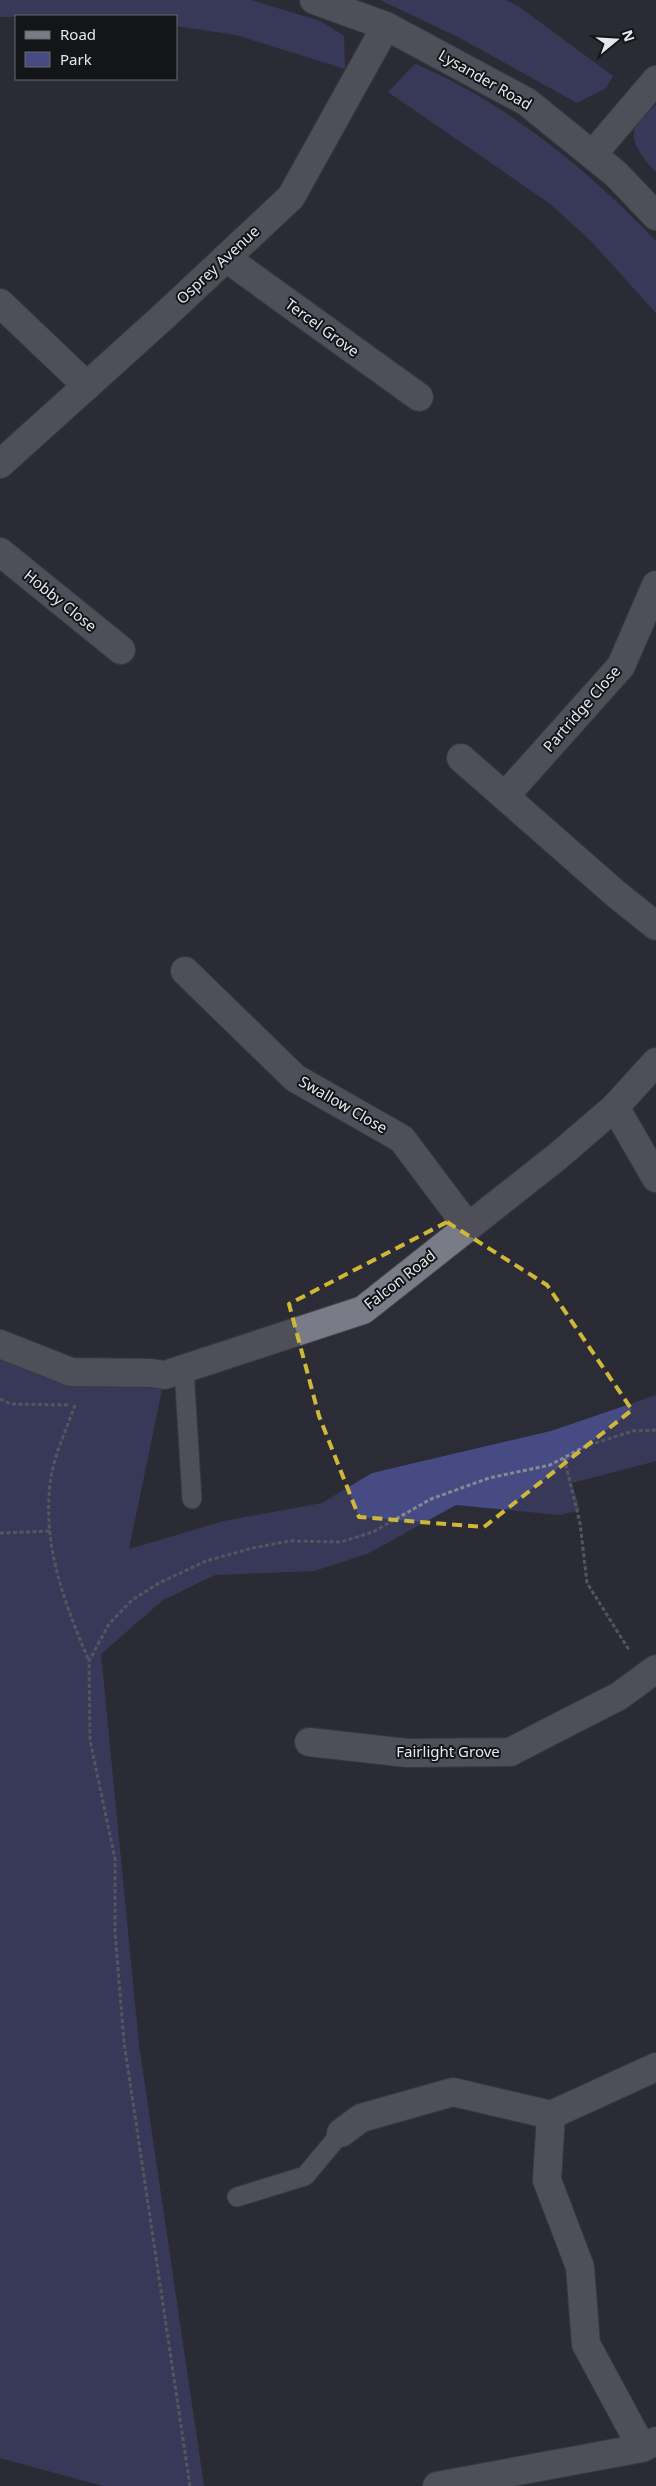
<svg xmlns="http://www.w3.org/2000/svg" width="656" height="2486" font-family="'Noto Sans',sans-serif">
<rect width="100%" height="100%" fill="#2b2c35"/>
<!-- green -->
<g fill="#474b84">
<polygon points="0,0 251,0 320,21 344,36 345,69 236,35 176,26 176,16 0,17"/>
<polygon points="380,0 505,0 518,6 613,76 606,88 577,103 458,37"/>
<path d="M415,64C506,102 588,170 656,241V313L590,240L549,203L388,92Z"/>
<path d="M656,105V172C646,161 626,141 637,124C641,117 650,111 656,105Z"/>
<polygon points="0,1344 79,1375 165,1375 129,1549 224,1521 322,1503 372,1473 551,1431 656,1395 656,1461 572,1483 580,1510 560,1515 456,1505 367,1554 314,1571 215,1575 163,1600 101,1654 139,2045 204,2486 103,2486 0,2458"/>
</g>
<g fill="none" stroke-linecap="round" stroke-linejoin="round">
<defs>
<g id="service">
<polyline points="184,1369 192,1499"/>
<polyline points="237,2197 305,2176 341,2133"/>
</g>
<g id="minor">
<polyline points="593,154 656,80"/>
<polyline points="226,258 419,397"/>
<polyline points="0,303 87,386"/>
<polyline points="0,464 163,317 291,197 386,26"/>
<polyline points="0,552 121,650"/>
<polyline points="461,758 616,894 656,926"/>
<polyline points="505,796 621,666 656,585"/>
<polyline points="185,971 295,1078 402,1139 468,1227"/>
<polyline points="615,1107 656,1178"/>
<polyline points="0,1344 71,1372 152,1373 165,1375 363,1310 558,1156 615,1107 656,1062"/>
<polyline points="309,1742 407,1753 510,1752 619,1696 656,1669"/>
<polyline points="551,2115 656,2067"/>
<polyline points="341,2133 361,2118 453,2092 551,2115 547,2180 580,2267 586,2344 642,2448"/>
<polyline points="437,2486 642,2448 656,2441"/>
</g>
<polyline id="tertiary" points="314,0 386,26 527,102 616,174 656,216"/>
</defs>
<!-- service casing -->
<use href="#service" stroke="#46474f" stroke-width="21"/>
<!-- minor casing -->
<use href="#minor" stroke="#46474f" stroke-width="30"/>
<!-- tertiary casing -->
<use href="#tertiary" stroke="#46474f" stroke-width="30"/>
<!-- path -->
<g stroke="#878890" stroke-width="3" stroke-dasharray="4 2.5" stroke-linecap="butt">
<polyline points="0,1399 11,1404 68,1405"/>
<path d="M75,1405C67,1428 55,1453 51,1477C41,1543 64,1602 89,1661"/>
<polyline points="564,1458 580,1523 587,1583 629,1650"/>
<polyline points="0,1533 50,1531"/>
<polyline points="190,2486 124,2042 115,1932 115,1859 90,1740 89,1661 109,1624 132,1600 159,1583 206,1561 253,1548 289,1541 341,1542 373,1532 431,1499 489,1478 550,1465 586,1446 633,1431 656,1430"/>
</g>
<!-- service -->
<use href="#service" stroke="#797b86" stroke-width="19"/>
<!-- minor -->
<use href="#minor" stroke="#797b86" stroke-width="28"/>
<!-- tertiary -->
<use href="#tertiary" stroke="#797b86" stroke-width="28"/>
</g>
<!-- marked area -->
<path d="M0 0H656V2486H0ZM447,1222L547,1285L632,1410L484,1527L359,1517L319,1416L289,1304Z" fill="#2b2c35" fill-opacity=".55" fill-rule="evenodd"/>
<path fill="none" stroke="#cfb837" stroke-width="4" stroke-dasharray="10 6" stroke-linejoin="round" d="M447,1222L547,1285L632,1410L484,1527L359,1517L319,1416L289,1304Z"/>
<g text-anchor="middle" stroke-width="4" stroke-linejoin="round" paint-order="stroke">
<!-- street labels -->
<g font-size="15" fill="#e7e8ee" stroke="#141519">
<text transform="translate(485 80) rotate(30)" y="5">Lysander Road</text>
<text transform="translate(218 265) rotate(-43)" y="5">Osprey Avenue</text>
<text transform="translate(322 328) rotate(36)" y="5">Tercel Grove</text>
<text transform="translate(60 601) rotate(39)" y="5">Hobby Close</text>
<text transform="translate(582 709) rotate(-49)" y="5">Partridge Close</text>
<text transform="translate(343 1105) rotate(30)" y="5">Swallow Close</text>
<text transform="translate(400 1280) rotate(-38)" y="5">Falcon Road</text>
<text x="448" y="1757">Fairlight Grove</text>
</g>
</g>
<!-- legend -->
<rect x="15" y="15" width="162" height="65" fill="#141519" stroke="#68696e"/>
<rect x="25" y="31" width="25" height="8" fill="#797b86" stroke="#68696e"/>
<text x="60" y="40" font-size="15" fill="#e7e8ee">Road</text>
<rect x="25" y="52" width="25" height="15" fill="#474b84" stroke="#68696e"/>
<text x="60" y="65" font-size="15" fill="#e7e8ee">Park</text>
<!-- north arrow -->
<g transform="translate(616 40) rotate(72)" stroke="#141519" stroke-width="4" paint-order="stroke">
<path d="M0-4L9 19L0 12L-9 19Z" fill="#e7e8ee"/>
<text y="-8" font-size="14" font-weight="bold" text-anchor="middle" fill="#e7e8ee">N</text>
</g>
</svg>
